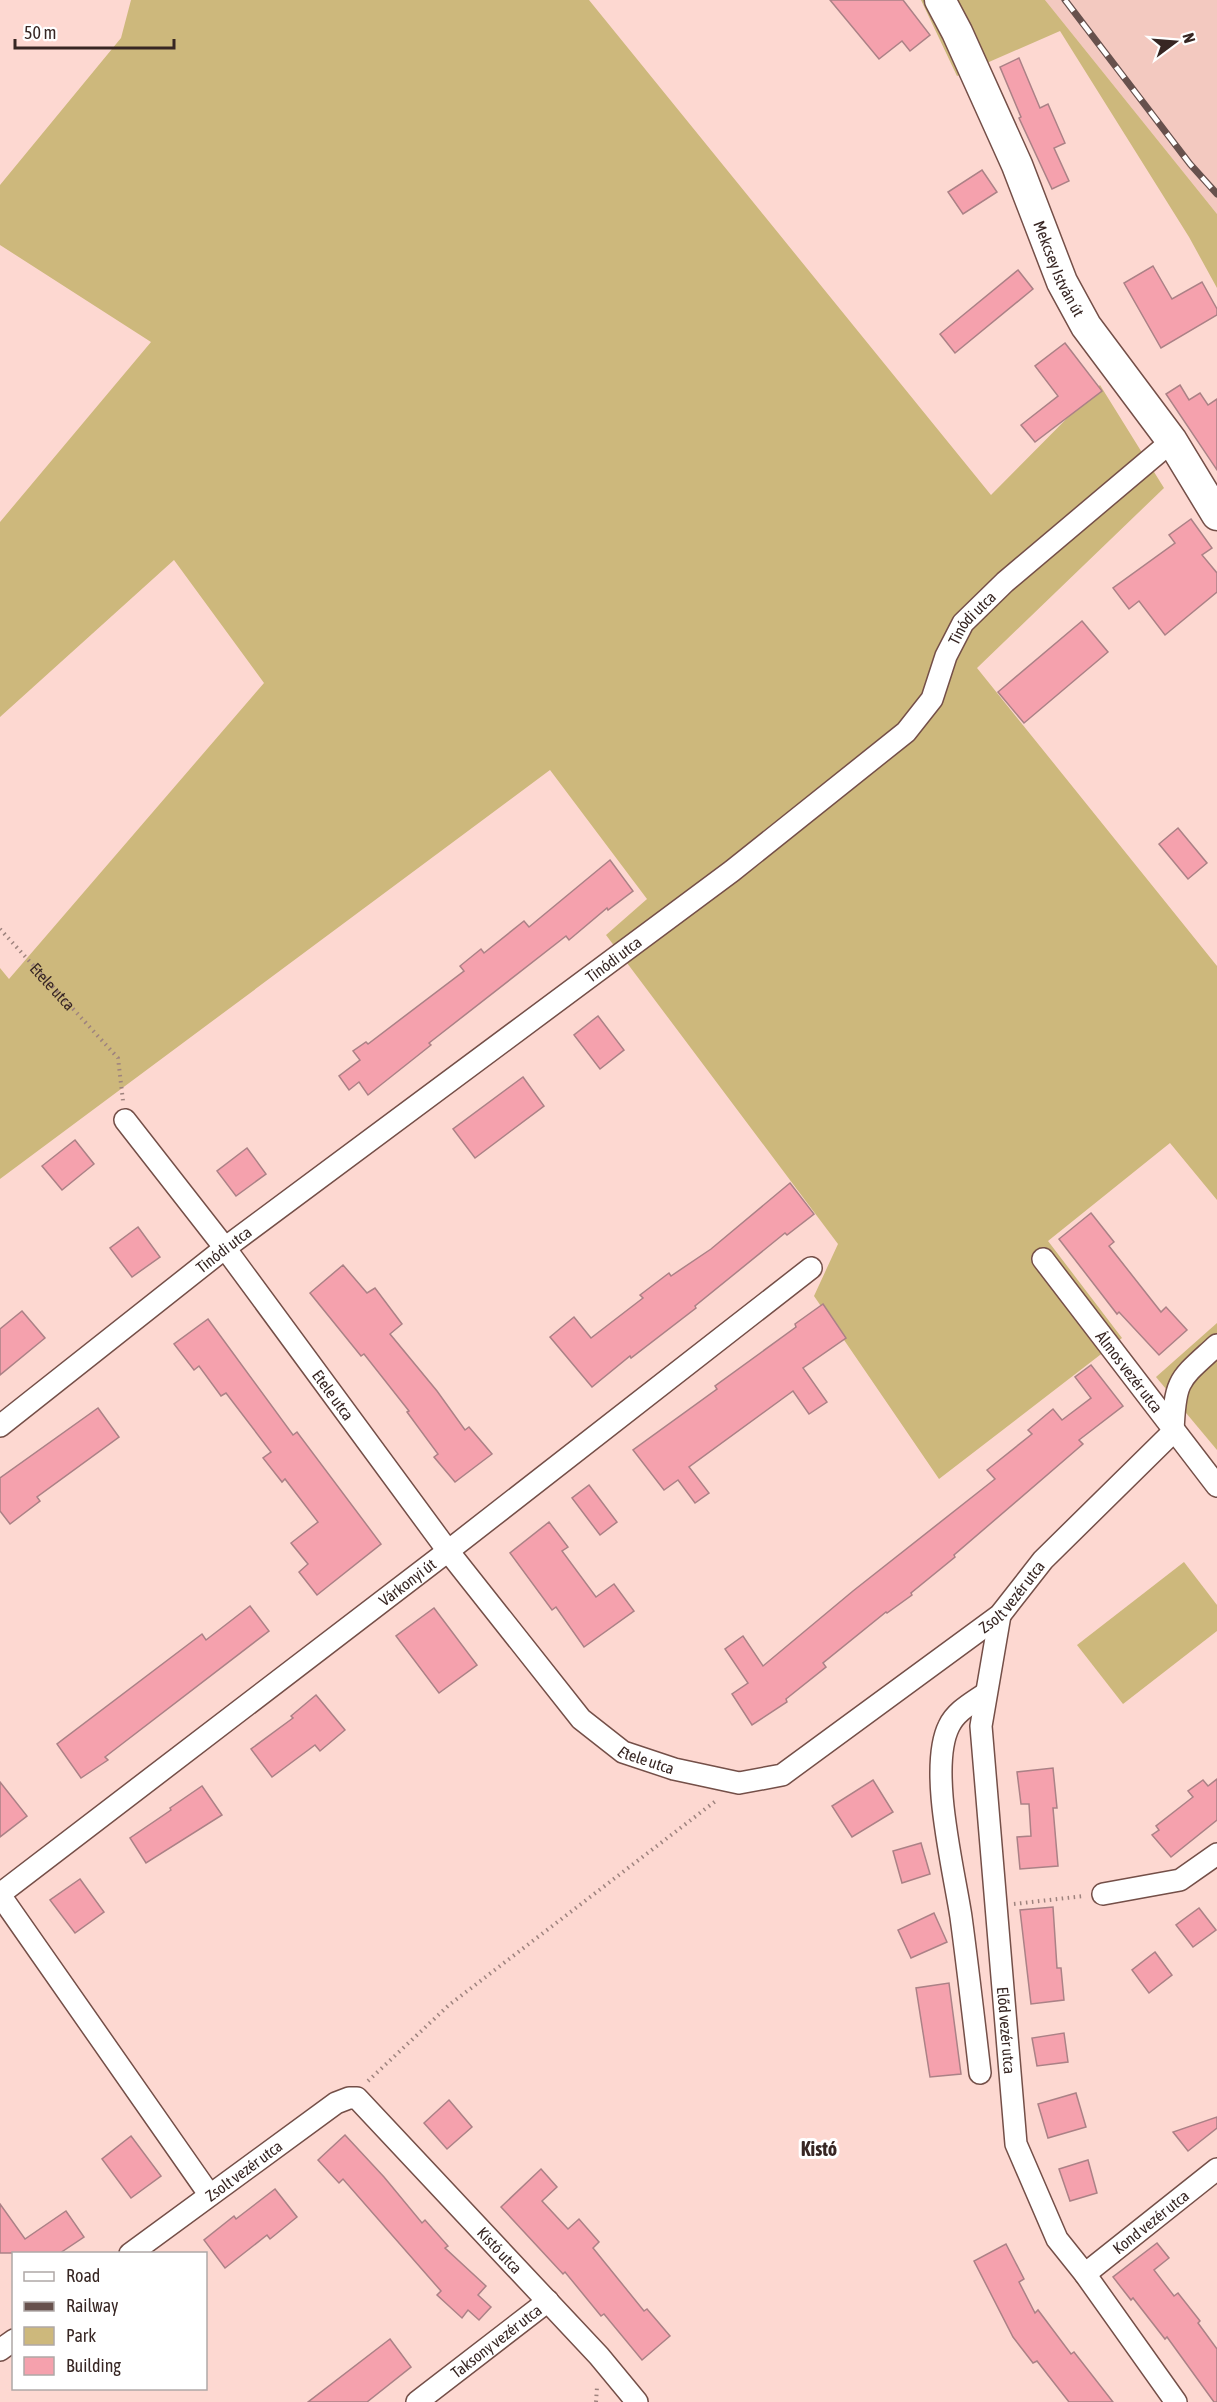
<svg xmlns="http://www.w3.org/2000/svg" width="1217" height="2402" font-family="'Asap Condensed',sans-serif">
<rect width="100%" height="100%" fill="#fdd8d1"/>
<!-- built -->
<polygon fill="#f3c9c0" points="1045,0 1217,0 1217,214"/>
<!-- green -->
<g fill="#cdb87c">
<polygon points="131,0 589,0 991,495 1100,385 1164,488 977,668 1217,966 1217,1200 1170,1143 1048,1241 1122,1338 939,1479 814,1296 838,1244 606,935 647,899 550,770 0,1179 0,968 9,979 264,683 174,560 0,717 0,522 151,342 0,245 0,185 121,38"/>
<polygon points="921,0 1045,0 1217,214 1217,288 1189,237 1060,31 957,76"/>
<polygon points="1217,1323 1217,1450 1156,1377"/>
<polygon points="1184,1562 1217,1605 1217,1631 1123,1704 1077,1645"/>
</g>
<!-- building -->
<g fill="#f5a1ad" stroke="#ab8186" stroke-width="1.5">
<polygon points="830,0 903,0 930,35 910,51 902,41 879,59"/>
<polygon points="1019,58 1040,108 1048,104 1065,143 1054,148 1069,181 1052,189 1019,118 1021,117 1000,67"/>
<polygon points="982,170 997,192 963,214 948,192"/>
<polygon points="1153,266 1172,299 1202,282 1217,309 1217,315 1161,348 1124,283"/>
<polygon points="1018,270 1033,289 955,353 940,334"/>
<polygon points="1065,343 1102,391 1035,442 1021,425 1058,396 1035,366"/>
<polygon points="1180,385 1189,400 1200,393 1208,405 1217,399 1217,470 1166,394"/>
<polygon points="1191,519 1212,548 1202,555 1217,573 1217,592 1165,635 1139,601 1129,609 1113,588 1175,543 1169,535"/>
<polygon points="1082,621 1108,652 1024,723 998,692"/>
<polygon points="1178,828 1207,863 1188,879 1159,844"/>
<polygon points="610,860 633,891 608,910 607,908 569,940 566,936 429,1043 431,1045 368,1095 359,1082 349,1090 339,1076 360,1060 353,1051 366,1042 368,1044 464,971 460,966 481,949 484,953 524,921 529,927"/>
<polygon points="598,1016 624,1050 600,1069 574,1035"/>
<polygon points="523,1077 544,1106 475,1158 453,1129"/>
<polygon points="75,1140 94,1164 62,1190 42,1166"/>
<polygon points="247,1148 266,1174 236,1196 217,1171"/>
<polygon points="790,1183 814,1214 787,1235 785,1233 695,1306 696,1308 631,1358 630,1356 592,1387 550,1337 574,1317 591,1338 643,1298 640,1295 669,1273 671,1276 711,1249"/>
<polygon points="1091,1213 1114,1242 1109,1246 1161,1312 1166,1307 1187,1330 1159,1355 1119,1312 1117,1314 1059,1239"/>
<polygon points="138,1227 160,1257 132,1277 110,1248"/>
<polygon points="343,1265 367,1293 375,1288 402,1324 390,1334 437,1391 465,1430 469,1427 492,1454 455,1482 434,1457 438,1454 407,1412 409,1411 364,1354 361,1356 310,1293"/>
<polygon points="823,1304 846,1338 803,1368 827,1402 809,1414 793,1391 689,1467 709,1493 695,1503 678,1480 664,1490 633,1450 717,1389 715,1386 796,1327 795,1324"/>
<polygon points="22,1311 45,1338 0,1375 0,1329"/>
<polygon points="208,1319 293,1435 297,1432 381,1544 317,1595 299,1572 308,1564 291,1543 318,1522 285,1479 282,1482 263,1458 271,1452 226,1393 221,1396 199,1366 194,1370 174,1344"/>
<polygon points="1091,1365 1123,1406 1079,1440 1083,1444 954,1555 955,1557 911,1593 912,1595 887,1613 886,1612 823,1663 826,1667 786,1699 787,1702 752,1725 732,1694 748,1683 725,1649 743,1636 763,1666 853,1591 995,1479 987,1470 1032,1434 1028,1430 1053,1409 1062,1420 1091,1398 1075,1377"/>
<polygon points="98,1408 119,1437 37,1497 40,1501 10,1524 0,1511 0,1478"/>
<polygon points="589,1485 617,1522 600,1535 572,1498"/>
<polygon points="549,1522 568,1547 562,1551 596,1597 614,1584 634,1611 584,1647 556,1607 552,1610 510,1553"/>
<polygon points="250,1606 269,1631 105,1757 108,1760 81,1778 57,1744 202,1634 206,1640"/>
<polygon points="434,1608 477,1665 439,1693 396,1636"/>
<polygon points="316,1695 345,1730 320,1751 315,1745 272,1777 251,1749 293,1718 291,1716"/>
<polygon points="1053,1768 1057,1808 1053,1808 1058,1866 1020,1869 1017,1837 1031,1836 1029,1804 1021,1804 1017,1772"/>
<polygon points="1217,1779 1217,1820 1171,1857 1152,1835 1159,1830 1156,1826 1193,1797 1188,1791 1203,1780 1208,1786"/>
<polygon points="873,1780 893,1812 852,1837 832,1806"/>
<polygon points="0,1782 27,1816 0,1837"/>
<polygon points="202,1786 222,1815 146,1863 130,1838 171,1810 170,1808"/>
<polygon points="921,1843 930,1874 902,1883 893,1851"/>
<polygon points="80,1879 104,1912 75,1933 50,1900"/>
<polygon points="1053,1907 1057,1968 1061,1968 1064,2000 1031,2004 1020,1910"/>
<polygon points="1199,1908 1216,1930 1193,1947 1176,1925"/>
<polygon points="934,1913 947,1942 911,1958 898,1930"/>
<polygon points="1155,1952 1172,1975 1149,1993 1132,1970"/>
<polygon points="949,1983 961,2074 930,2077 916,1988"/>
<polygon points="1064,2033 1068,2062 1037,2066 1032,2038"/>
<polygon points="1076,2093 1086,2127 1048,2138 1038,2104"/>
<polygon points="449,2100 472,2127 447,2149 424,2123"/>
<polygon points="1217,2117 1217,2128 1188,2151 1173,2132"/>
<polygon points="345,2135 384,2177 422,2223 425,2220 448,2246 445,2248 486,2286 478,2295 491,2307 479,2320 468,2310 462,2318 437,2295 441,2291 343,2179 339,2183 318,2160"/>
<polygon points="131,2136 161,2176 131,2198 102,2159"/>
<polygon points="1088,2160 1097,2193 1070,2201 1059,2169"/>
<polygon points="541,2169 557,2187 542,2201 568,2229 579,2219 599,2242 593,2248 644,2311 647,2309 670,2336 642,2360 604,2314 601,2316 565,2272 563,2274 501,2207"/>
<polygon points="275,2189 297,2217 270,2239 267,2235 225,2268 204,2240 234,2216 236,2219"/>
<polygon points="0,2204 25,2239 66,2211 84,2237 60,2253 0,2253"/>
<polygon points="1157,2243 1169,2258 1154,2270 1174,2296 1178,2293 1200,2321 1198,2323 1217,2349 1217,2402 1214,2402 1167,2337 1165,2339 1133,2298 1131,2300 1113,2277"/>
<polygon points="1006,2244 1024,2279 1019,2282 1035,2313 1038,2310 1071,2354 1074,2352 1113,2402 1069,2402 1037,2361 1033,2363 1013,2337 974,2261"/>
<polygon points="390,2339 411,2367 367,2402 308,2402"/>
</g>
<g fill="none" stroke-linecap="round" stroke-linejoin="round">
<defs>
<g id="street">
<path id="s2" d="M125,1120L225,1248L448,1551L581,1719L623,1752L674,1769L739,1783L782,1775L1000,1615L1043,1560L1173,1432C1175,1378 1179,1380 1217,1345"/>
<path id="s3" d="M1043,1259L1217,1486"/>
<path id="s4" d="M0,1426L225,1248L732,871L906,732L932,699L946,656L963,623L1005,582L1172,441"/>
<path id="s5" d="M1000,1615L981,1726L1016,2144L1057,2239L1085,2274L1176,2402"/>
<path id="s6" d="M0,1894L448,1551L811,1268"/>
<polyline points="1103,1894 1180,1880 1217,1854"/>
<polyline points="0,1895 209,2194"/>
<path d="M980,2073C974,2021 968,1969 961,1917C954,1870 928,1768 949,1726C956,1711 972,1703 986,1693"/>
<path id="s7" d="M130,2254L336,2103L349,2098H357L599,2356L637,2402"/>
<path id="s8" d="M1085,2274L1217,2169"/>
<polyline points="0,2350 14,2340"/>
<path id="s9" d="M417,2402L548,2301"/>
</g>
<g id="secondary">
<path id="s10" d="M940,0L957,32L1017,165L1062,282L1086,326L1172,441L1217,515"/>
</g>
</defs>
<!-- street casing -->
<use href="#street" stroke="#744f48" stroke-width="24"/>
<!-- secondary casing -->
<use href="#secondary" stroke="#744f48" stroke-width="33"/>
<!-- path -->
<g stroke="#9e837e" stroke-width="4" stroke-dasharray="1.5 4.5" stroke-linecap="butt">
<path id="s1" d="M0,929L118,1058L123,1101"/>
<polyline points="1014,1904 1084,1896"/>
<polyline points="368,2081 449,2005 717,1800"/>
<polyline points="596,2402 597,2387"/>
</g>
<!-- street -->
<use href="#street" stroke="#fff" stroke-width="21"/>
<!-- secondary -->
<use href="#secondary" stroke="#fff" stroke-width="30"/>
<defs>
<polyline id="rail" points="1065,0 1190,164 1217,194"/>
</defs>
<!-- rail casing -->
<use href="#rail" stroke="#67514d" stroke-width="7"/>
<!-- rail -->
<use href="#rail" stroke="#fff" stroke-width="4.5" stroke-dasharray="14" stroke-linecap="butt"/>
</g>
<g text-anchor="middle" stroke-width="6" stroke-linejoin="round" paint-order="stroke">
<!-- street labels -->
<g font-size="16" fill="#372623" stroke="#fff">
<text dy="6" stroke="none"><textPath href="#s10" startOffset="294">Mekcsey István út</textPath></text>
<text dy="6" stroke="none"><textPath href="#s4" startOffset="1275">Tinódi utca</textPath></text>
<text dy="6" stroke="none"><textPath href="#s4" startOffset="771">Tinódi utca</textPath></text>
<text dy="6" stroke="none"><textPath href="#s1" startOffset="78">Etele utca</textPath></text>
<text dy="6" stroke="none"><textPath href="#s4" startOffset="285">Tinódi utca</textPath></text>
<text dy="6" stroke="none"><textPath href="#s3" startOffset="142">Álmos vezér utca</textPath></text>
<text dy="6" stroke="none"><textPath href="#s2" startOffset="345">Etele utca</textPath></text>
<text dy="6" stroke="none"><textPath href="#s6" startOffset="513">Várkonyi út</textPath></text>
<text dy="6" stroke="none"><textPath href="#s2" startOffset="1262">Zsolt vezér utca</textPath></text>
<text dy="6" stroke="none"><textPath href="#s2" startOffset="831">Etele utca</textPath></text>
<text dy="6" stroke="none"><textPath href="#s5" startOffset="418">Előd vezér utca</textPath></text>
<text dy="6" stroke="none"><textPath href="#s7" startOffset="141">Zsolt vezér utca</textPath></text>
<text dy="6" stroke="none"><textPath href="#s8" startOffset="84">Kond vezér utca</textPath></text>
<text dy="6" stroke="none"><textPath href="#s7" startOffset="486">Kistó utca</textPath></text>
<text dy="6" stroke="none"><textPath href="#s9" startOffset="100">Taksony vezér utca</textPath></text>
</g>
<!-- quarter labels -->
<g font-size="20" font-weight="bold" fill="#372623" stroke="#fff">
<text x="819" y="2156">Kistó</text>
</g>
</g>
<!-- legend -->
<rect x="12" y="2252" width="195" height="138" fill="#ffffff" stroke="#afa8a7" stroke-width="1.5"/>
<rect x="24" y="2272" width="30" height="9" fill="#ffffff" stroke="#afa8a7" stroke-width="1.5"/>
<text x="66" y="2282" font-size="18" fill="#372623">Road</text>
<rect x="24" y="2302" width="30" height="9" fill="#67514d" stroke="#afa8a7" stroke-width="1.5"/>
<text x="66" y="2312" font-size="18" fill="#372623">Railway</text>
<rect x="24" y="2327" width="30" height="18" fill="#cdb87c" stroke="#afa8a7" stroke-width="1.5"/>
<text x="66" y="2342" font-size="18" fill="#372623">Park</text>
<rect x="24" y="2357" width="30" height="18" fill="#f5a1ad" stroke="#afa8a7" stroke-width="1.5"/>
<text x="66" y="2372" font-size="18" fill="#372623">Building</text>
<!-- north arrow -->
<g transform="translate(1175 42) rotate(74)" stroke="#ffffff" stroke-width="4.5" paint-order="stroke">
<path d="M0-4.5L10 22L0 15L-10 22Z" fill="#372623"/>
<text y="-9" font-size="16" font-weight="bold" text-anchor="middle" fill="#372623">N</text>
</g>
<!-- scale -->
<path d="M15 39v9h159v-9" fill="none" stroke="#372623" stroke-width="3"/>
<text x="24" y="39" font-size="18" fill="#372623" stroke="#ffffff" stroke-width="4.5" paint-order="stroke">50 m</text>
</svg>
